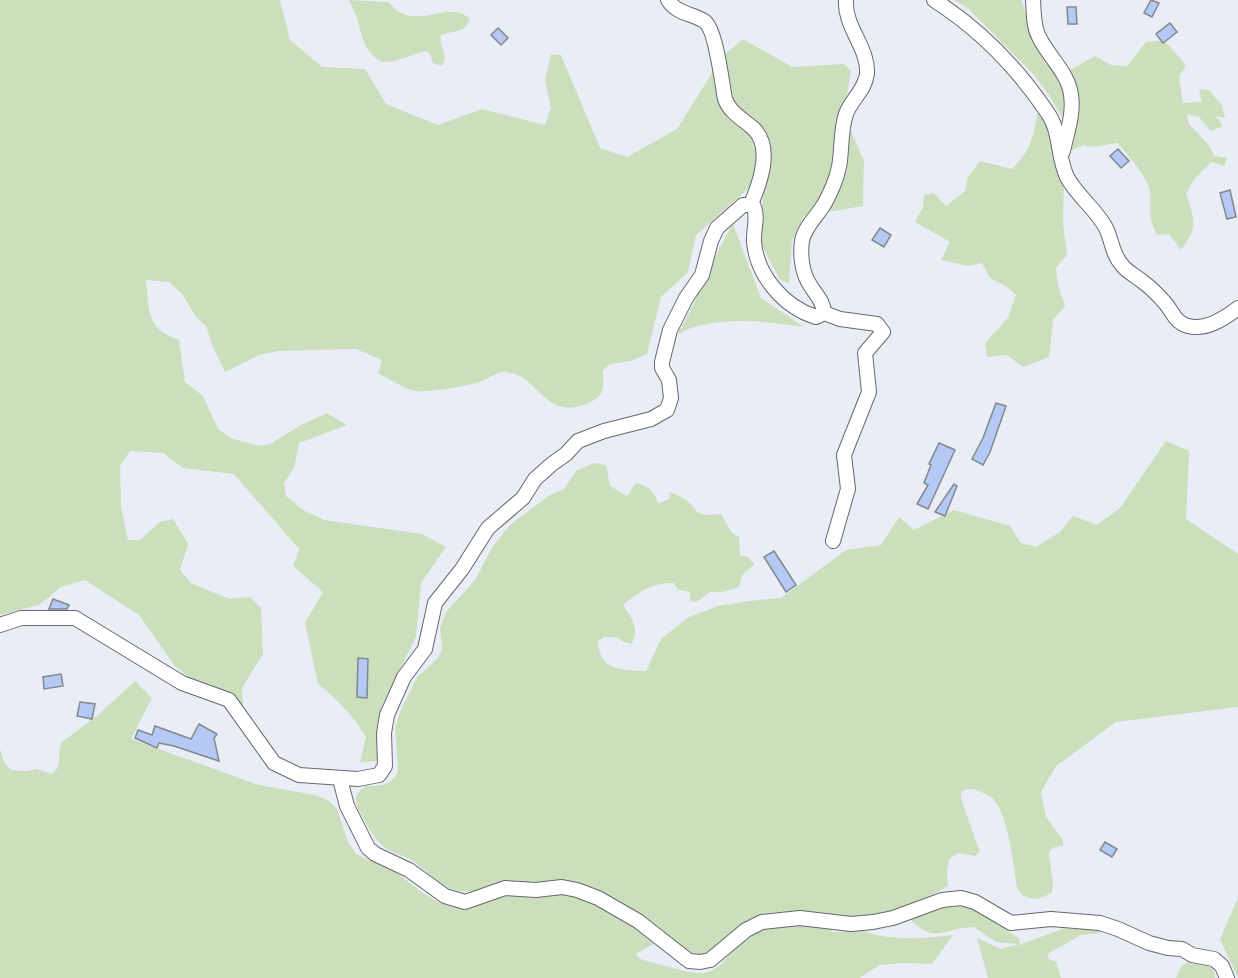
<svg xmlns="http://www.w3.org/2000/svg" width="1238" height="978" font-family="'Playfair Display',serif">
<rect width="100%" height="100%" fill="#e9edf5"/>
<!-- green -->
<g fill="#ccdfbd">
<path d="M0,0H280L290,40L322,67L365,69L386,104L438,125L482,109L545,125L551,108L545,80L551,54L561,55L600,148L627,157L677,129L722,57L743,39L792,67L843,64L851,70L844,115L864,161L863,206L804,216L792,241L789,283L780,280L758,238L770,148L759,140L758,167L749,188L696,235L688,272L661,297L647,354L631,361L610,364L603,370C603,387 606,396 588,403C543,423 540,373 504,372C496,372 487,380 479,382C467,386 427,393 415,391C405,389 388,378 378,373L382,360L356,349L278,351L259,355L225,372L213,347L206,326L196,317L182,294L169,282L146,280C149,311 146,329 179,340L185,382L203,396L218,429L233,439L261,446L270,444L301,425L327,413L347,425L299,443L294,468L284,483L286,496L303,510L324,520L422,534L446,547L421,583L416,637L381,707L378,761L360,762L366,737C353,716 337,698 318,684L305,623L323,592L293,566L299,549L234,474L183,468L163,453L130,451L120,466L121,507L128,540H140L160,522L173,519L188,544L180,570L191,583L229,599L250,597L261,608L263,654L242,688L243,705L190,678L175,666L139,615L85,580L61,587L39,605L0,615Z"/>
<path d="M349,0L388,2C392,5 395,10 399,12C424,26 449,0 470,19C465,34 454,30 441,35C438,46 450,56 442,66L433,63L430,54L426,51C411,54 397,63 382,62C365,52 363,40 358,22C356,15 352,7 349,0Z"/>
<path d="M954,0H1021L1045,64L1072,69L1095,56L1111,65L1127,66L1146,42L1164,40L1186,65L1179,77L1183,103L1202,102L1199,89L1209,90L1222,105L1225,118L1216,116L1223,126L1211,131L1199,117L1187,114L1189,124L1209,145L1214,156L1227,158L1224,166L1211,162L1192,182L1186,194C1195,220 1198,228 1181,250L1169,234L1157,235C1147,216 1152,211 1150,192C1147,175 1129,157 1118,143C1105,144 1097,149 1084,145L1072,150L1064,140L1063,119L1049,95L1034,75L969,9Z"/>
<path d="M1038,110L1052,133L1056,163L1064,189L1063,224L1067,255L1056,268L1058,285L1065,306L1053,320L1049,357L1023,367L1007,355L987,357L985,343L1008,318L1016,295L1007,287L990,278L982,263L968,266L941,260L950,242L915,222L923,207L924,195L934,193L946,206L965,191L968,177L980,161L1012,169C1031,150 1034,136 1038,110Z"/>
<path d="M733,224L761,298L804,327C766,321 713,315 678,334C698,298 712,259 733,224Z"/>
<path d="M1166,441L1189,451L1186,519L1238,554V707L1116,722L1056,766L1041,792L1046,817L1063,840V846L1055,847L1050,850L1049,854L1053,883L1052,892C1040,901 1025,902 1017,888C1014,866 1008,812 992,798C989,795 983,793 979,791C973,789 967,788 961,792L962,802L980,852L975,856L958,853L949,859L947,872L948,886L900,912L877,917L750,921C736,929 712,956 698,956C693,956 689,953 684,950L594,890L468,892C440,890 434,875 413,861C404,855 393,854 384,847C376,841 357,811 356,801C355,794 361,790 366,786C380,786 392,786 398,771L395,728L400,712L417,677L437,659L442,649L440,628L446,612L475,580L493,546L511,524L550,495L564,489L576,471L594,463L606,465L610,486L627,496L636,483C649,486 655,492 658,504L670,498L669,492C680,495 691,502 697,512L705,515L721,514L732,533L739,537L740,556H747L755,564L742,575L739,587L722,592H710L696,602L690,601V592L677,589L674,583C654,582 637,592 623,605C631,617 641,630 631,644L621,641L619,638L605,637L598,641C599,671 622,670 646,671L661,639L689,617L718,606L749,601L781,598L846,550L881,545L899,517L914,530L954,510L1010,526L1021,543L1036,547L1060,532L1073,516L1097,525L1120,508Z"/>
<path d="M135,681L152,698L131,739L259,785L315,795L328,800L337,809L348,842L356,854L397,873L424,894L438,902L449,906L466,907L478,905L495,896L506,894L563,893L578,896L594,902L654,938L655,943L636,954L640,959C656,963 688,974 703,973C724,970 729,950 744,938C768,919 802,925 830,928L832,932H843L848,927C858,927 866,933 876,935C902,940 927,938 953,935L932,964L902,963L879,965L860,978H0V749L4,762L11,770L26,771L37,769L51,774C64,768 56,752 62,742L98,715Z"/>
<polygon points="1238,898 1238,978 1220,939"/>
<path d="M954,903L969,906L1020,939L1019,945L1062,929L1082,927L1100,929L1101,933L1081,935L1049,953L1047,958L1056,962L1061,978H988L977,938L1001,949L1018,944L996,942L974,927C941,928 935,946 908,917Z"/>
<polygon points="1190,961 1208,964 1214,971 1215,978 1176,978 1181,966"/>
</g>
<!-- building -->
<g fill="#b4caf5" stroke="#83878e" stroke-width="1.5">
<polygon points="1151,0 1159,3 1152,17 1144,13"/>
<polygon points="1067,7 1076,7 1077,24 1068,24"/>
<polygon points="1170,23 1177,32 1163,43 1156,34"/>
<polygon points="498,28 508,38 501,45 491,35"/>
<polygon points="1118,149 1129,161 1121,168 1110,156"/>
<polygon points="1230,190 1236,217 1227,219 1220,193"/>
<polygon points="880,228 891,235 884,247 872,240"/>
<polygon points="996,403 1006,406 990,452 983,465 972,459 983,438"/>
<polygon points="939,443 955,450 928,509 917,504 928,485 924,483 931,465 929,464"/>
<polygon points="954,484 957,486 945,516 935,512"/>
<polygon points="774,551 796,585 786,592 764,557"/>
<polygon points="53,599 69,605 67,609 49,609"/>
<polygon points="358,658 368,659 367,698 357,697"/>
<polygon points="61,674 63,686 44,689 43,677"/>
<polygon points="80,702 95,704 92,719 77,716"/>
<polygon points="199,724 217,734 214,738 219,761 174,746 159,743 157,748 135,738 138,730 152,735 155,726 191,739"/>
<polygon points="1105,842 1117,849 1112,857 1100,850"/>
</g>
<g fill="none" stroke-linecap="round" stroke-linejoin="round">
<defs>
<g id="minor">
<path d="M668,0C677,14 691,13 704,21C716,28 722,84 725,99C730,113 743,119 754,129C773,148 760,183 751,204"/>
<path d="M934,0C981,30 1016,66 1047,112C1061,131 1057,156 1067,177C1077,196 1096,209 1106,228C1112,240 1112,254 1122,265C1127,272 1136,276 1143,282C1152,288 1159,296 1166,304C1173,313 1176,323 1188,326C1206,331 1225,318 1238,308"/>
<path d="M1033,0C1034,12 1033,26 1039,37C1048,56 1069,74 1071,95C1074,114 1067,132 1063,151"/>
<polyline points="824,313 840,319 877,324 883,332 865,353 869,392 844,455 848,489 833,541"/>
<path d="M0,625L21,618H75L182,683L229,700L274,763L299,775L358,779L379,775L385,766L384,733L387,715L404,677L425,649L435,603L462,569L488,528L523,498L535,479L552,464L566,454L578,441L604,431L651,419L667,410L671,398L669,380L662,368V362L670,330L686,298L702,275L711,241L717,228L743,205H753C759,217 753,230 754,242C757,276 784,307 816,317L824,313C824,302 816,295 810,285C802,273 800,255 802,241C804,228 816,217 823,206C827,200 830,193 833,186C845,159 838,139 846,114C851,100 865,90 867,74C869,48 844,27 846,0"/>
<polyline points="340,779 347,806 368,848 375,854 409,870 445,896 465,902 505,888 536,890 562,887 577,890 598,898 638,921 689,961 700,962 710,960 746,930 762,922 800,918 851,924 873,922 893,918 942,900 961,898 975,902 1011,923 1051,919 1100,923 1118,929 1149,943 1168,948 1182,949 1192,955 1214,959 1222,966 1227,978"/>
</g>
</defs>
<!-- minor casing -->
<use href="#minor" stroke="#65686f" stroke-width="16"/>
<!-- minor -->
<use href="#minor" stroke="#fff" stroke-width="14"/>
</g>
</svg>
